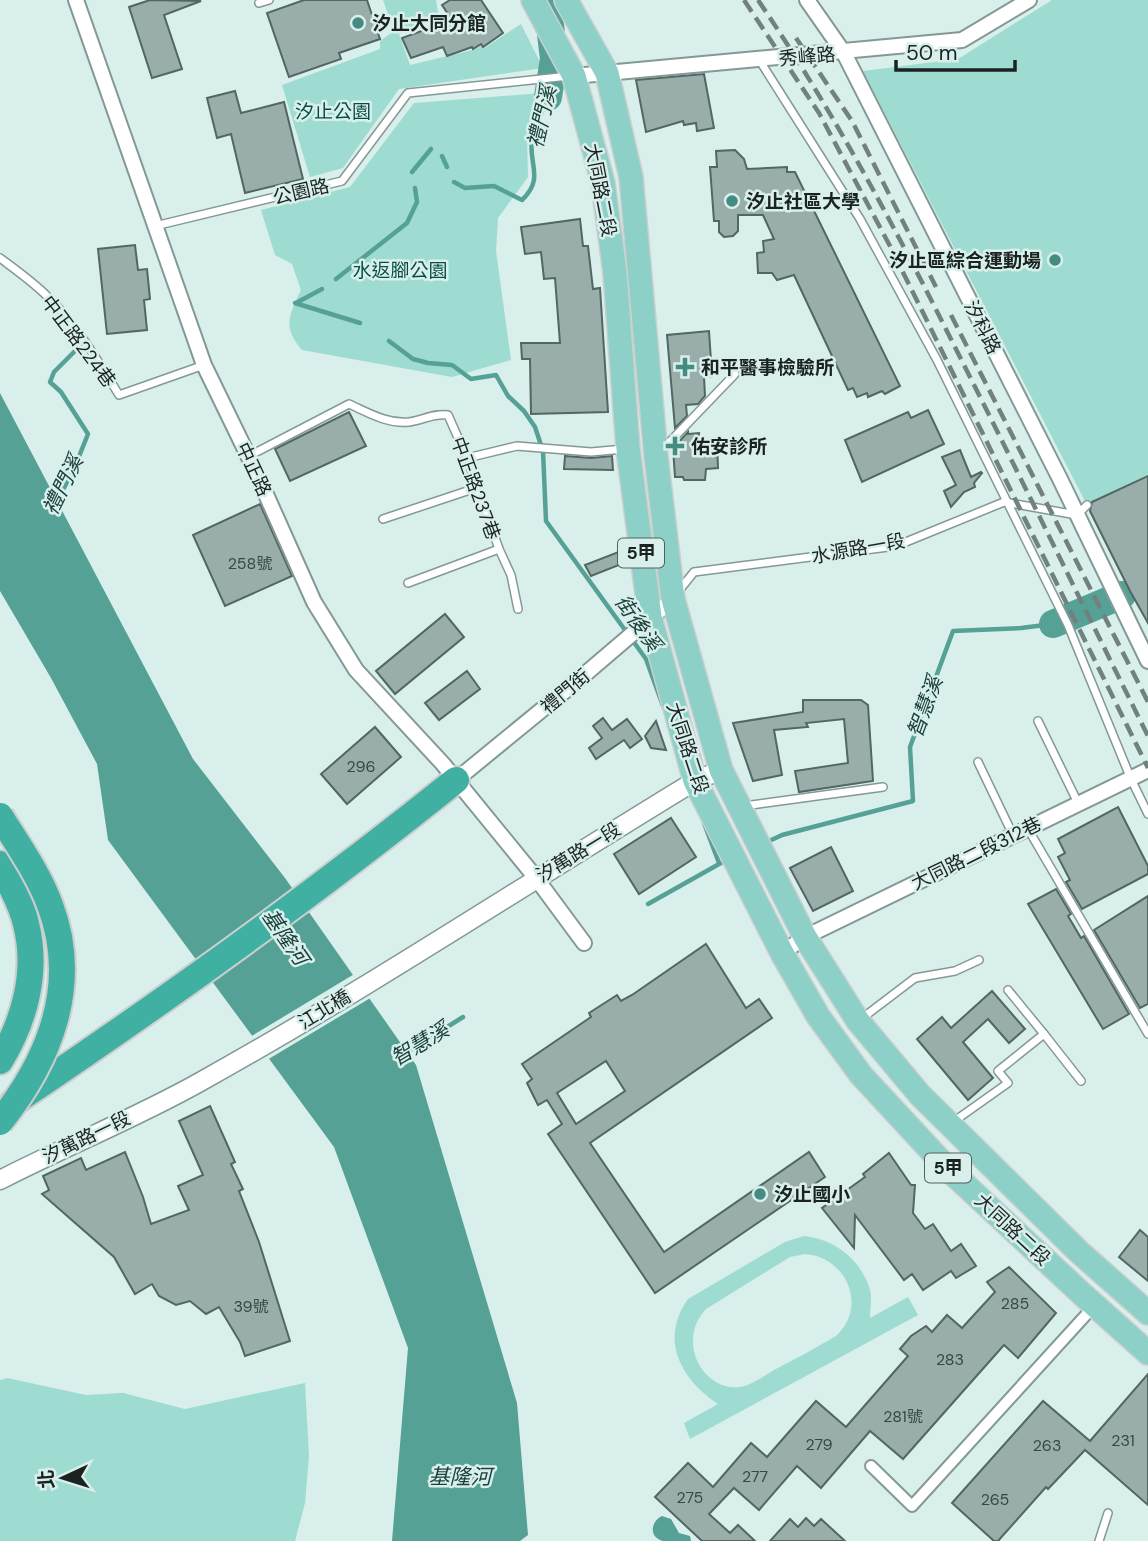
<svg xmlns="http://www.w3.org/2000/svg" width="1148" height="1541" font-family="'DM Sans','Noto Sans TC',sans-serif">
<rect width="100%" height="100%" fill="#d8efeb"/>
<!-- green -->
<g fill="#9edbd1" fill-rule="evenodd">
<polygon points="383,0 436,0 439,19 399,34 410,65 473,50 481,46 483,49 521,24 543,68 399,89 343,168 310,177 282,85 380,49 380,41 394,31"/>
<polygon points="1052,0 1148,0 1148,476 1087,505 863,71 958,59"/>
<path d="M542,93L527,139L528,177L498,218L496,251L511,360L452,377L302,350C282,326 289,316 301,290L292,264L275,255L261,210L350,187L414,103Z"/>
<path d="M804,1236C834,1239 861,1259 870,1290C872,1298 870,1309 870,1318L908,1297L918,1315L690,1439L684,1423L718,1404C681,1379 659,1340 688,1299L785,1242ZM805,1254C847,1257 868,1307 836,1336C816,1348 795,1359 774,1370C764,1376 752,1385 740,1387C719,1390 701,1374 695,1355C690,1338 694,1322 706,1309L790,1257Z"/>
<polygon points="7,1378 86,1395 123,1393 185,1409 305,1383 309,1456 305,1503 295,1541 0,1541 0,1380"/>
</g>
<!-- water -->
<g fill="#55a196">
<polygon points="0,393 193,759 285,878 416,1065 517,1403 528,1535 520,1541 392,1541 408,1348 334,1147 108,840 97,764 51,678 0,591"/>
<path d="M662,1516L671,1519L679,1533L690,1536L691,1541C683,1541 671,1541 663,1541C648,1537 651,1521 662,1516Z"/>
</g>
<!-- pier -->
<polygon fill="#d8efeb" points="356,973 372,997 267,1060 250,1037"/>
<g fill="none" stroke-linecap="round" stroke-linejoin="round">
<!-- stream -->
<g stroke="#55a196" stroke-width="4.5">
<polyline points="442,156 447,167"/>
<polyline points="412,172 431,149"/>
<path d="M454,182L465,188L494,186L522,200C545,178 528,164 532,139C535,125 543,110 548,97"/>
<polyline points="336,279 407,223 417,202 415,188"/>
<polyline points="295,303 360,323"/>
<polyline points="296,303 322,289"/>
<polyline points="389,341 413,359 428,363 452,365 471,379 496,375 508,396 524,411 535,427 543,451 546,521 646,659 663,706"/>
<polyline points="55,505 74,469 88,434 61,392 50,382 54,372 76,350"/>
<polyline points="704,823 719,863"/>
<polyline points="765,843 782,835 913,801 910,747 953,631 1021,628 1053,624"/>
<polyline points="648,904 728,859"/>
<polyline points="404,1054 463,1017"/>
</g>
<!-- river -->
<g stroke="#55a196" stroke-width="28">
<polyline points="547,0 554,59 548,97"/>
<polyline points="1053,624 1122,595"/>
</g>
</g>
<!-- building -->
<g fill="#99aeab" stroke="#526662" stroke-width="2" fill-rule="evenodd">
<polygon points="150,0 201,1 164,15 182,69 152,78 129,7"/>
<polygon points="304,0 367,0 380,39 339,53 341,59 289,77 267,13"/>
<polygon points="450,0 481,0 503,33 483,47 481,44 473,49 472,47 447,56 443,47 411,58 402,38 452,20 442,5"/>
<polygon points="704,74 714,128 697,131 696,123 684,125 683,121 646,132 636,80"/>
<polygon points="235,91 241,113 284,102 303,179 245,193 231,134 217,138 207,98"/>
<polygon points="735,150 744,159 747,169 787,167 787,172 795,172 900,386 885,394 882,391 868,397 867,393 857,397 853,388 848,390 794,275 777,280 772,273 758,273 757,253 764,252 763,241 774,239 763,215 738,215 738,231 733,236 724,237 719,232 719,221 714,221 710,167 717,167 716,151"/>
<polygon points="580,219 583,246 588,246 593,289 600,288 608,412 531,414 530,359 522,359 521,343 560,343 555,278 544,279 541,252 525,254 521,227"/>
<polygon points="135,245 138,270 147,269 150,299 144,300 147,330 107,334 98,249"/>
<polygon points="709,331 712,376 704,377 705,396 698,404 686,405 687,416 675,428 667,335"/>
<polygon points="928,410 944,444 862,482 845,440 908,412 911,418"/>
<polygon points="349,412 366,446 290,481 275,449"/>
<polygon points="688,432 688,434 699,433 698,442 717,441 718,468 706,469 705,480 684,480 683,477 675,477 673,448"/>
<polygon points="960,450 971,477 981,472 982,473 974,483 975,487 964,492 951,507 944,491 956,485 942,457"/>
<polygon points="565,456 591,458 612,456 613,470 564,469"/>
<polygon points="1148,476 1148,623 1130,591 1090,511 1092,502"/>
<polygon points="260,504 292,576 225,606 193,535"/>
<polygon points="621,551 624,563 591,576 585,565"/>
<polygon points="445,614 464,637 395,694 376,671"/>
<polygon points="467,671 480,689 439,720 425,703"/>
<polygon points="803,700 861,700 868,705 873,781 799,792 795,771 848,763 844,719 806,723 808,727 774,730 782,775 753,781 733,723 803,712"/>
<polygon points="603,718 612,730 627,719 642,739 630,748 624,740 596,759 589,748 602,738 593,726"/>
<polygon points="656,721 666,750 651,748 645,736"/>
<polygon points="375,727 401,757 347,804 321,774"/>
<polygon points="1118,807 1148,866 1148,874 1082,909 1066,882 1070,880 1058,857 1065,853 1058,839"/>
<polygon points="671,818 696,857 639,894 614,854"/>
<polygon points="831,847 853,891 813,911 790,868"/>
<polygon points="1056,889 1071,914 1068,916 1081,938 1084,936 1129,1014 1103,1029 1028,904"/>
<polygon points="1148,896 1148,1004 1140,1008 1094,930"/>
<path d="M706,944L746,1008L759,999L772,1018L590,1143L664,1252L809,1152L825,1177L655,1293L548,1134L562,1124L547,1100L538,1105L527,1083L532,1079L522,1064L591,1017L589,1013L617,995L621,1001L632,995ZM606,1061L625,1091L576,1124L557,1093Z"/>
<polygon points="992,991 1025,1029 1009,1043 988,1019 963,1042 993,1078 968,1100 917,1039 942,1017 951,1028"/>
<polygon points="210,1106 235,1162 231,1164 243,1189 239,1191 259,1242 290,1341 245,1356 240,1342 219,1307 206,1314 190,1301 176,1305 159,1296 152,1284 135,1294 114,1257 42,1194 49,1190 43,1176 81,1158 86,1170 125,1152 143,1197 151,1224 189,1210 178,1186 203,1175 179,1121"/>
<polygon points="889,1153 911,1185 915,1185 913,1213 925,1229 933,1224 951,1251 961,1244 976,1266 956,1278 951,1271 923,1290 912,1274 904,1280 855,1215 854,1248 822,1208 865,1177 863,1174"/>
<polygon points="1140,1230 1148,1237 1148,1281 1119,1257"/>
<polygon points="1009,1267 1056,1313 1018,1358 1004,1345 903,1459 870,1431 821,1488 797,1466 759,1510 734,1488 709,1514 730,1533 738,1525 755,1541 702,1541 655,1497 688,1463 713,1487 751,1443 767,1457 816,1401 846,1427 908,1356 900,1349 911,1336 926,1326 932,1332 947,1315 962,1328 995,1292 987,1282"/>
<polygon points="1148,1374 1148,1505 1085,1450 1048,1489 1046,1487 998,1541 994,1541 952,1503 1043,1401 1090,1441"/>
<polygon points="806,1518 814,1526 821,1519 845,1541 770,1541 790,1519 798,1527"/>
</g>
<g fill="none" stroke-linecap="round" stroke-linejoin="round">
<defs>
<g id="service">
<polyline points="259,3 269,0"/>
<polyline points="760,61 860,219 937,360 1068,625 1131,779 1148,814"/>
<polyline points="155,226 342,181 408,93 569,76"/>
<path d="M0,258C16,270 33,282 47,296C76,324 99,362 119,395L204,365"/>
<polyline points="660,452 735,374"/>
<path d="M249,456L349,404C369,413 387,424 409,422C424,420 433,413 448,415L467,458L499,549L511,575L518,609"/>
<polyline points="467,458 517,446 591,452 624,449"/>
<polyline points="383,519 476,488"/>
<polyline points="408,583 499,549"/>
<polyline points="677,593 694,572 896,546 1004,502 1077,515 1087,505"/>
<polyline points="1038,721 1078,803"/>
<polyline points="978,762 1013,835"/>
<polyline points="744,806 883,787"/>
<polyline points="1028,829 1148,1034"/>
<polyline points="861,1019 915,978 955,971 979,960"/>
<polyline points="1044,1034 1081,1081"/>
<polyline points="953,1122 1008,1083 998,1071 1044,1034 1008,990"/>
<polyline points="1099,1541 1108,1513"/>
</g>
<polyline id="pedestrian" points="871,1466 912,1506 1095,1305"/>
<g id="minor">
<polyline points="76,0 204,365 256,472 314,602 356,670 443,764 536,878 584,943"/>
<polyline points="807,0 844,53 1060,479 1148,661"/>
<polyline points="574,76 962,40 1029,0"/>
<polyline points="456,780 577,681 673,599"/>
<polyline points="782,953 805,937 1148,770"/>
</g>
<path id="tertiary" d="M0,1180C66,1146 136,1118 200,1082C369,988 530,881 695,781L721,770"/>
<g id="primary">
<polyline points="533,0 574,76 603,183 615,273 628,449 650,617 695,781 782,953 818,1016 861,1075 949,1170 1082,1294 1148,1353"/>
<polyline points="566,0 607,73 631,177 656,456 673,599 721,770 805,937 858,1021 920,1095 1078,1251 1148,1313"/>
</g>
<g id="motorway">
<path d="M0,864C9,883 22,904 26,924C38,971 25,1020 0,1061"/>
<path d="M13,1103C165,1001 313,895 456,780"/>
</g>
</defs>
<!-- service casing -->
<use href="#service" stroke="#849995" stroke-width="10"/>
<!-- pedestrian casing -->
<use href="#pedestrian" stroke="#849995" stroke-width="14"/>
<!-- minor casing -->
<use href="#minor" stroke="#849995" stroke-width="18"/>
<!-- tertiary casing -->
<use href="#tertiary" stroke="#849995" stroke-width="21"/>
<!-- primary casing -->
<use href="#primary" stroke="#cdcfce" stroke-width="26"/>
<!-- motorway casing -->
<use href="#motorway" stroke="#cdcfce" stroke-width="30"/>
<!-- service -->
<use href="#service" stroke="#fff" stroke-width="7"/>
<!-- pedestrian -->
<use href="#pedestrian" stroke="#fff" stroke-width="10"/>
<!-- minor -->
<use href="#minor" stroke="#fff" stroke-width="14"/>
<!-- tertiary -->
<use href="#tertiary" stroke="#fff" stroke-width="18"/>
<!-- primary -->
<use href="#primary" stroke="#8cd0c7" stroke-width="23"/>
<!-- motorway -->
<use href="#motorway" stroke="#40b0a2" stroke-width="26"/>
<!-- rail -->
<g stroke="#72817e" stroke-width="4.5" stroke-dasharray="14 7" stroke-linecap="butt">
<polyline points="744,0 819,113 890,246 1148,768"/>
<path d="M758,0C837,116 901,239 964,365C1026,488 1086,612 1148,736"/>
<polyline points="796,38 852,121 936,287"/>
<polyline points="951,315 1148,702"/>
</g>
<defs>
<path id="motorway-bridge" d="M0,816C18,845 38,873 50,905C80,984 50,1059 0,1122"/>
</defs>
<!-- motorway-bridge casing -->
<use href="#motorway-bridge" stroke="#cdcfce" stroke-width="30" stroke-linecap="butt"/>
<!-- motorway-bridge -->
<use href="#motorway-bridge" stroke="#40b0a2" stroke-width="26"/>
</g>
<!-- markers -->
<g fill="#458b81" stroke="#d8efeb" stroke-width="2.5">
<circle cx="358" cy="23" r="7"/>
<circle cx="732" cy="201" r="7"/>
<circle cx="1055" cy="260" r="7"/>
<path d="M681.5 356.5h7v7h7v7h-7v7h-7v-7h-7v-7h7z"/>
<path d="M671.5 435.5h7v7h7v7h-7v7h-7v-7h-7v-7h7z"/>
<circle cx="760" cy="1194" r="7"/>
</g>
<g text-anchor="middle" stroke-width="5" stroke-linejoin="round" paint-order="stroke">
<!-- number labels -->
<g font-size="16" fill="#3a4644">
<text x="250" y="569">258號</text>
<text x="361" y="772">296</text>
<text x="1015" y="1309">285</text>
<text x="251" y="1312">39號</text>
<text x="950" y="1365">283</text>
<text x="903" y="1422">281號</text>
<text x="1123" y="1446">231</text>
<text x="819" y="1450">279</text>
<text x="1047" y="1451">263</text>
<text x="755" y="1482">277</text>
<text x="690" y="1503">275</text>
<text x="995" y="1505">265</text>
</g>
<!-- shield labels -->
<g fill="#d8efeb" stroke="#54605e" stroke-width="2">
<rect x="618" y="538.5" width="46" height="29" rx="5"/>
<rect x="925" y="1153.5" width="46" height="29" rx="5"/>
</g>
<g font-size="18" font-weight="bold" fill="#1b2321">
<text x="641" y="559">5甲</text>
<text x="948" y="1174">5甲</text>
</g>
<!-- poi labels -->
<g font-size="19" font-weight="bold" fill="#1b2321" stroke="#d8efeb" text-anchor="start">
<text x="372" y="30">汐止大同分館</text>
<text x="746" y="208">汐止社區大學</text>
<text x="1041" y="267" text-anchor="end">汐止區綜合運動場</text>
<text x="701" y="374">和平醫事檢驗所</text>
<text x="691" y="453">佑安診所</text>
<text x="774" y="1201">汐止國小</text>
</g>
<!-- street labels -->
<g font-size="19" fill="#1b2321" stroke="#d8efeb">
<text transform="translate(807 56) rotate(-5)" y="7">秀峰路</text>
<text transform="translate(601 190) rotate(79)" y="7">大同路二段</text>
<text transform="translate(301 191) rotate(-13)" y="7">公園路</text>
<text transform="translate(983 327) rotate(63)" y="7">汐科路</text>
<text transform="translate(79 341) rotate(53)" y="7">中正路224巷</text>
<text transform="translate(254 469) rotate(65)" y="7">中正路</text>
<text transform="translate(476 488) rotate(70)" y="7">中正路237巷</text>
<text transform="translate(858 548) rotate(-10)" y="7">水源路一段</text>
<text transform="translate(565 691) rotate(-40)" y="7">禮門街</text>
<text transform="translate(688 748) rotate(72)" y="7">大同路二段</text>
<text transform="translate(578 852) rotate(-32)" y="7">汐萬路一段</text>
<text transform="translate(976 853) rotate(-26)" y="7">大同路二段312巷</text>
<text transform="translate(324 1009) rotate(-31)" y="7">江北橋</text>
<text transform="translate(86 1137) rotate(-26)" y="7">汐萬路一段</text>
<text transform="translate(1013 1229) rotate(43)" y="7">大同路二段</text>
</g>
<!-- park labels -->
<g font-size="19" fill="#064d46" stroke="#d8efeb">
<text x="333" y="118">汐止公園</text>
<text x="400" y="277">水返腳公園</text>
</g>
<!-- water labels -->
<g font-size="21" font-style="italic" fill="#1c403b" stroke="#d8efeb">
<text transform="translate(542 117) rotate(-77)" y="7">禮門溪</text>
<text transform="translate(63 485) rotate(-64)" y="7">禮門溪</text>
<text transform="translate(638 623) rotate(55)" y="7">街後溪</text>
<text transform="translate(925 707) rotate(-70)" y="7">智慧溪</text>
<text transform="translate(285 937) rotate(55)" y="7">基隆河</text>
<text transform="translate(420 1044) rotate(-31)" y="7">智慧溪</text>
<text x="460" y="1484">基隆河</text>
</g>
</g>
<!-- north arrow -->
<g transform="translate(63 1478) rotate(266)" stroke="#d8efeb" stroke-width="5" paint-order="stroke">
<path d="M0-5L12 26L0 18L-12 26Z" fill="#1b2321"/>
<text y="-10" font-size="19" font-weight="bold" text-anchor="middle" fill="#1b2321">北</text>
</g>
<!-- scale -->
<path d="M896 60v10h119v-10" fill="none" stroke="#1b2321" stroke-width="3.5"/>
<text x="906" y="60" font-size="21" fill="#1b2321" stroke="#d8efeb" stroke-width="5" paint-order="stroke">50 m</text>
</svg>
